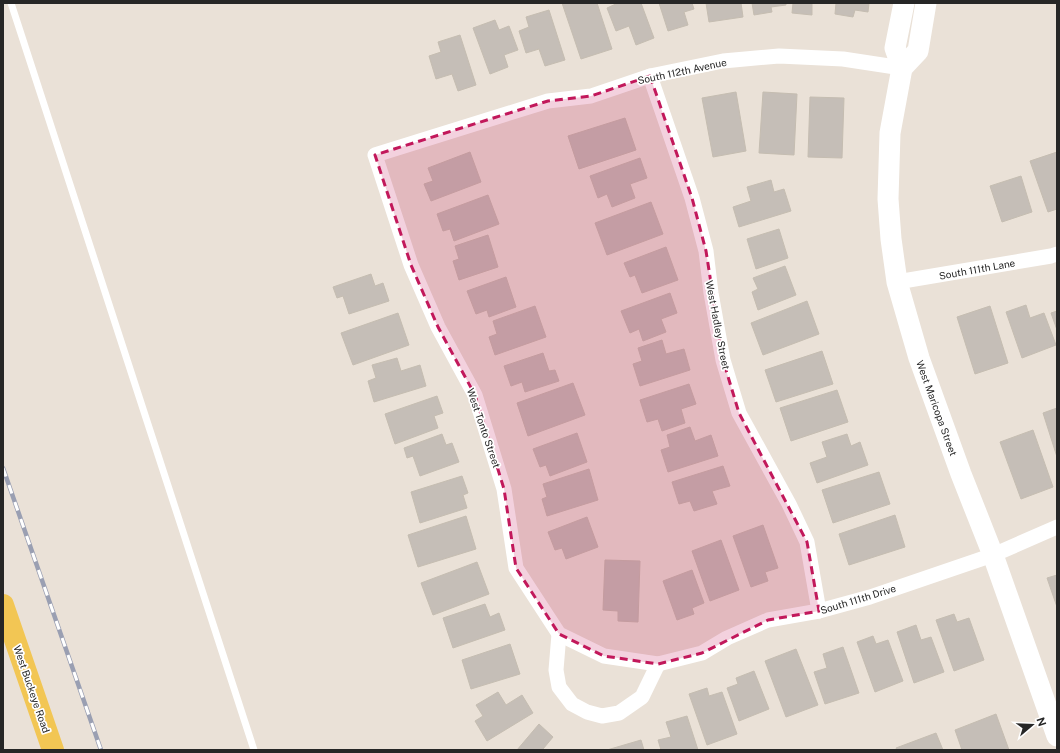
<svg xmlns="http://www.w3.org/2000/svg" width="1060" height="753" font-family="'Public Sans',sans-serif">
<rect width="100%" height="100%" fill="#eae1d7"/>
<!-- building -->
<g fill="#c5beb7" stroke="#c5bdb1">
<polygon points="562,3 597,3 612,49 581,59"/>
<polygon points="618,3 641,3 654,38 636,45 629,26 616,31 607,8"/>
<polygon points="659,3 692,3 694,9 684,12 688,25 668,31"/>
<polygon points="706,3 741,3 743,17 709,22"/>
<polygon points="752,3 786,3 786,5 771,7 772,12 754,15"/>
<polygon points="793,3 812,3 812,15 792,13"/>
<polygon points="836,3 869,3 868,12 855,10 853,17 835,14"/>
<polygon points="549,10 565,60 545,66 539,49 526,53 519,31 529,27 526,17"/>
<polygon points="495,20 499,30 509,26 518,50 504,55 508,67 490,74 473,28"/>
<polygon points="460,35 476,85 458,91 452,74 436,79 429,56 441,52 438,42"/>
<polygon points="736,92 746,151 713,157 702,98"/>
<polygon points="763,92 797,94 794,155 759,153"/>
<polygon points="810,97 844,98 842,158 808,157"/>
<polygon points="625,118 636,150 579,169 568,136"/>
<polygon points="470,152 481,182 431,201 424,184 433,181 428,168"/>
<polygon points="1057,152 1057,209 1048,212 1030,161"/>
<polygon points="640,158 647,178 630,184 635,198 612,207 607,194 598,198 590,176"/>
<polygon points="1021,176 1032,212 1002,222 990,186"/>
<polygon points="771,180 774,192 784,189 791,211 739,227 733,207 751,201 747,187"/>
<polygon points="488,195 499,224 454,241 450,229 443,231 437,214"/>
<polygon points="651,202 663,234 607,255 595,223"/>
<polygon points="779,229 788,258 756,269 747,239"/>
<polygon points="488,235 498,267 459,280 453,261 459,259 455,246"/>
<polygon points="666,247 678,280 642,293 635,275 630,277 624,263"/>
<polygon points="785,266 796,295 758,310 752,292 758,289 753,278"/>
<polygon points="371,274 375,286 383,283 389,301 349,314 343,296 337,298 333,287"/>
<polygon points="506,277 516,307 489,317 487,310 476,314 467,291"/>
<polygon points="670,293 677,313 661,319 666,332 643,341 639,329 630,333 621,311"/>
<polygon points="807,301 819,334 763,355 751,323"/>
<polygon points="1026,305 1030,318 1044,313 1056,345 1022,358 1006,312"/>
<polygon points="535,306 546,337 495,355 489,337 497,334 493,321"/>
<polygon points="990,306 1008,363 975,374 957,317"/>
<polygon points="1057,311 1057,330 1051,313"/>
<polygon points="398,313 409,345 353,365 341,333"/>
<polygon points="662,340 666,354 684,349 690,370 640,386 633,364 642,361 638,348"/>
<polygon points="822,351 833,384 776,402 765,370"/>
<polygon points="543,353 549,371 555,370 559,381 525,392 522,382 511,386 504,366"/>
<polygon points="397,358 401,371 420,365 426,386 374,402 368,381 376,378 372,365"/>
<polygon points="573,383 585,415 528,436 517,403"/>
<polygon points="689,384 696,404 681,409 685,423 662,431 658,419 647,422 640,400"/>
<polygon points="837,390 848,422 791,441 780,408"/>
<polygon points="437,396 443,413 434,416 438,428 395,444 385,414"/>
<polygon points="1057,408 1057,457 1043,413"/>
<polygon points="690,427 695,441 711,435 718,456 668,472 661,450 670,447 667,435"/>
<polygon points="1033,430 1053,487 1021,499 1000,442"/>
<polygon points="577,433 587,462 550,476 546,465 540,467 533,449"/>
<polygon points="442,434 446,445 452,443 459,462 420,476 413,456 407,458 404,448"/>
<polygon points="847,434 851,446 860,442 868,465 817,483 810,463 827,457 822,442"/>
<polygon points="723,466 730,486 712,491 717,504 694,511 690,501 679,504 672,482"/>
<polygon points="589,469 598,500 547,516 542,499 547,497 543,484"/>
<polygon points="879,472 890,504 833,523 822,490"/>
<polygon points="462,476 468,493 463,495 467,508 420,523 411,492"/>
<polygon points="895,515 905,547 849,565 839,534"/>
<polygon points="466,516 476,549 418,567 408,535"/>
<polygon points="587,517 598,547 566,559 562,548 555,550 548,532"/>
<polygon points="763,525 778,568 765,572 768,581 751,587 733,536"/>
<polygon points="721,540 739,590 710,601 692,551"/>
<polygon points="605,560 640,561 638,622 618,621 618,611 603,610"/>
<polygon points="477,562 489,594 433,615 421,583"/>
<polygon points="692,570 704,603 692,608 694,614 677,620 663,581"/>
<polygon points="1057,575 1057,607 1047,578"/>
<polygon points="485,604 490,617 499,613 505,630 453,648 443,618"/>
<polygon points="954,614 957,622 969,618 984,660 954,671 936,620"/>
<polygon points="916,625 921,640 931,637 944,672 914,683 897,632"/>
<polygon points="873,636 876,644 888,640 903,681 875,692 857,642"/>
<polygon points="510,644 520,674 471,689 462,660"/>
<polygon points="843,647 859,693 825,704 814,672 827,668 823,654"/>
<polygon points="796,649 818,705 786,717 765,661"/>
<polygon points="754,671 769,709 739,721 727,688 738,684 736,678"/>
<polygon points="707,688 709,696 722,692 737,734 707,745 689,694"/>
<polygon points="498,692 506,705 522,695 533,713 487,741 475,721 483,716 476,705"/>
<polygon points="996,714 1009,750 962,750 955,730"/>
<polygon points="687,716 698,750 661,750 658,740 671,737 666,722"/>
<polygon points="539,724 553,737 543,749 545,750 517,750"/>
<polygon points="936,733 943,750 897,750 896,748"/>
<polygon points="641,740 644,750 607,750"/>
</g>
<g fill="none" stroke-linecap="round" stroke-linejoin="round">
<!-- lane -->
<polyline stroke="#fff" stroke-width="7" points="11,3 254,750"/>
<!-- street -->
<g stroke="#fff" stroke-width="15">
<polyline points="902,68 843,59 779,56 723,61 650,76 591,96 548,101 375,155 411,265 438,327 475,395 504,489 516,568 559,634 604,656 658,664 702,653 727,638 768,620 819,611 870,597 993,555 1057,527"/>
<polyline points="650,76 692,198 706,251 711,293 723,360 739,413 789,504 807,542 819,611"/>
<polyline points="897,282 1051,256 1057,254"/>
<polyline points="559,634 556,670 559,687 572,704 587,712 602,716 619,713 642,697 658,664"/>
</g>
<!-- secondary -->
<g stroke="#fff" stroke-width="21">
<polyline points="904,3 895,48 902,68 890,133 888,199 891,239 897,282 919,358 961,474 993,555 1057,736"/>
<polyline points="902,68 918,51 926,3"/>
</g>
<!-- primary -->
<polyline stroke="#f2c654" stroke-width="22" points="3,605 53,750"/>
<defs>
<polyline id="rail" points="3,468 101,750"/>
</defs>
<!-- rail casing -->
<use href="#rail" stroke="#9a9fb2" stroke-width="4.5"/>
<!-- rail -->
<use href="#rail" stroke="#fff" stroke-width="3" stroke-dasharray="9" stroke-linecap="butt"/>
</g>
<!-- marked area -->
<path fill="#c2185b" fill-opacity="0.2" stroke="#c2185b" stroke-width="3" stroke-dasharray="8 5" stroke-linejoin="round" d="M650,76L692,198L706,251L723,360L739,413L807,542L819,611L768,620L702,653L658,664L604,656L559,634L516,568L504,489L475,395L438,327L411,265L375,155L548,101L591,96Z"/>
<g text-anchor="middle" stroke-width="3.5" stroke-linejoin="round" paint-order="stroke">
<!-- street labels -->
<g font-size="10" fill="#262626" stroke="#fff">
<text transform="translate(682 71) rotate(-12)" y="4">South 112th Avenue</text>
<text transform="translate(977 269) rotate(-10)" y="4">South 111th Lane</text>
<text transform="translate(718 325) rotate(79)" y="4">West Hadley Street</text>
<text transform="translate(937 408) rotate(70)" y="4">West Maricopa Street</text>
<text transform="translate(484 428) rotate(71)" y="4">West Tonto Street</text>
<text transform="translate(858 599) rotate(-17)" y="4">South 111th Drive</text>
<text transform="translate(32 689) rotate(71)" y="4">West Buckeye Road</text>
</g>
</g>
<!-- border -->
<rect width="1060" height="753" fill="none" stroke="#262626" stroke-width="8"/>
<!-- north arrow -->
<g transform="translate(1032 725) rotate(71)" stroke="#ffffff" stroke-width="3" paint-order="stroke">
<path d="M0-3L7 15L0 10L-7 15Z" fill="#262626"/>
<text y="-6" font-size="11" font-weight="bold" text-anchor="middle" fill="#262626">N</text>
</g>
</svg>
